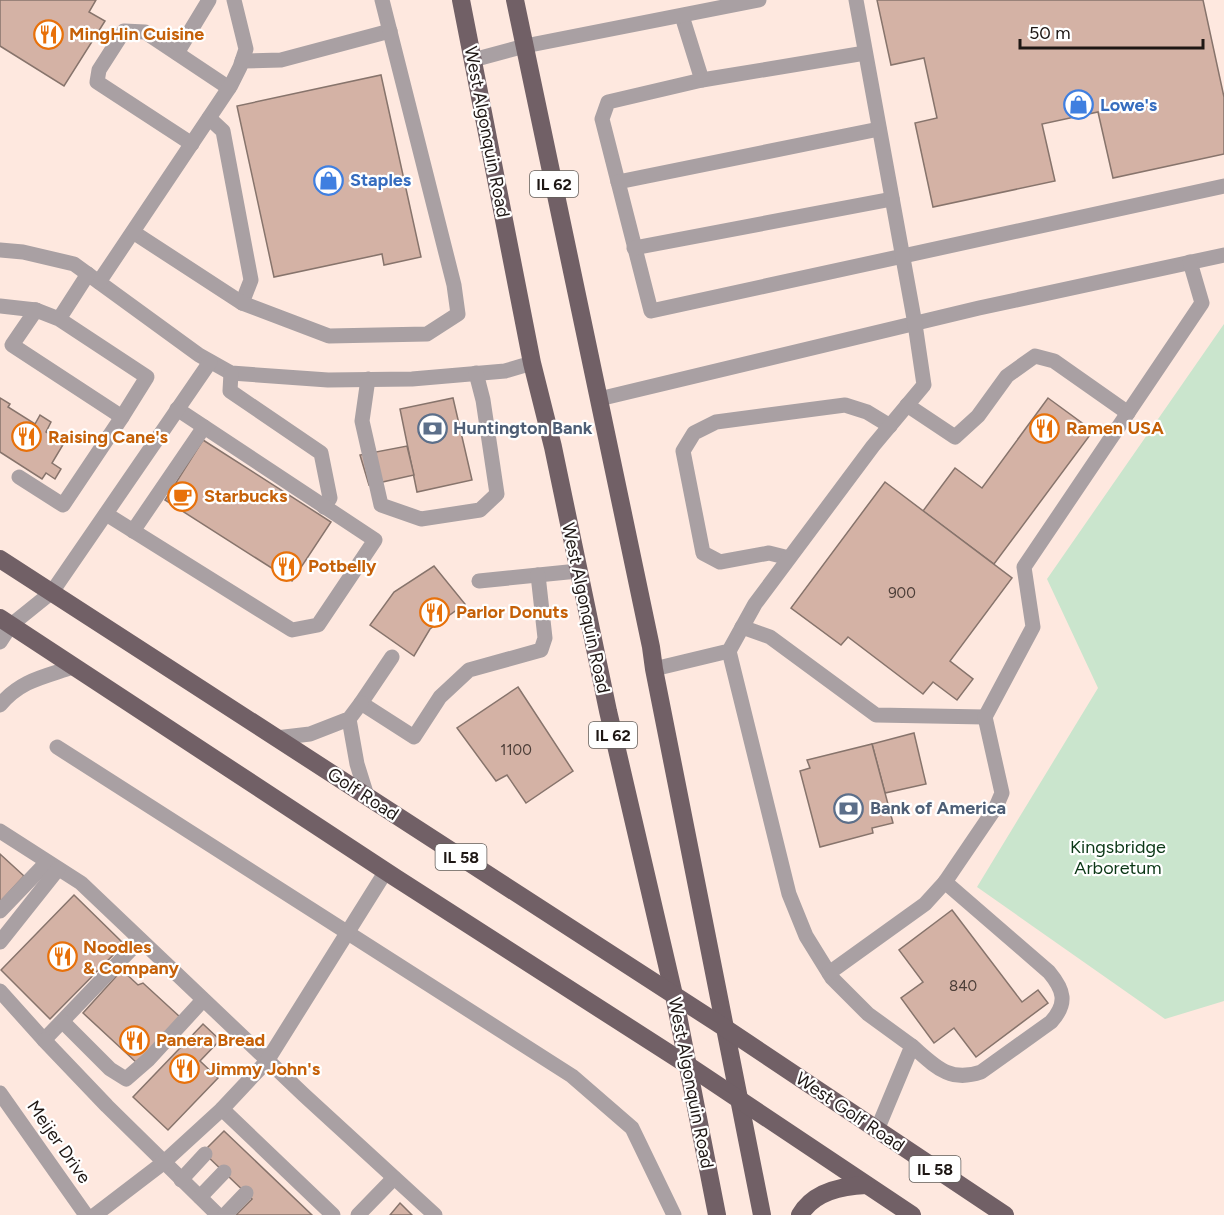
<svg xmlns="http://www.w3.org/2000/svg" width="1224" height="1215" font-family="Figtree,sans-serif">
<rect width="100%" height="100%" fill="#fee8df"/>
<!-- green -->
<polygon fill="#cae5cd" points="1224,324 1224,1001 1165,1019 977,887 1098,688 1047,579"/>
<!-- building -->
<g fill="#d4b2a5" stroke="#87746c" stroke-width="1.5">
<polygon points="0,0 96,0 89,12 105,21 64,86 0,46"/>
<polygon points="877,0 1203,0 1224,97 1224,154 1113,178 1098,112 1042,124 1055,181 933,207 915,123 937,118 924,58 891,65"/>
<polygon points="381,75 421,257 384,265 382,254 274,277 237,106"/>
<polygon points="0,398 10,404 8,407 35,424 40,415 51,422 46,432 64,443 52,463 61,469 55,479 46,473 42,479 0,452"/>
<polygon points="453,398 472,480 417,492 400,409"/>
<polygon points="1048,398 1093,431 994,564 923,511 955,468 982,488"/>
<polygon points="203,440 331,522 292,581 165,500"/>
<polygon points="407,446 414,475 369,485 360,455"/>
<polygon points="885,482 1012,578 950,661 973,679 957,700 933,682 923,694 848,637 841,645 791,608"/>
<polygon points="434,566 465,604 430,629 414,656 370,625 394,592"/>
<polygon points="518,687 573,771 526,803 507,775 496,781 457,728"/>
<polygon points="914,733 926,784 885,793 872,744"/>
<polygon points="872,744 893,823 872,828 873,833 820,847 800,771 810,768 807,760"/>
<polygon points="0,854 24,876 0,902"/>
<polygon points="74,895 124,944 50,1019 1,970"/>
<polygon points="952,910 1022,1002 1038,990 1048,1003 976,1057 954,1028 934,1043 901,998 923,982 899,950"/>
<polygon points="122,970 138,985 143,983 180,1017 137,1063 83,1013"/>
<polygon points="203,1024 220,1040 200,1061 218,1078 168,1130 133,1097"/>
<polygon points="224,1131 312,1215 236,1215 252,1199 203,1152"/>
<polygon points="400,1203 412,1215 390,1215"/>
</g>
<g fill="none" stroke-linecap="round" stroke-linejoin="round">
<!-- service -->
<g stroke="#a9a0a3" stroke-width="15">
<polyline points="682,16 702,80 865,53"/>
<polyline points="177,53 209,0"/>
<polyline points="473,60 525,46 759,0"/>
<polyline points="242,61 281,60 390,31"/>
<polyline points="702,80 608,102 602,119 651,311 1224,186"/>
<polyline points="209,118 223,131 251,280 242,303"/>
<polyline points="192,144 97,82 99,70 124,31 145,32 229,88"/>
<polyline points="618,182 879,129"/>
<polyline points="133,232 242,303 329,336 427,334 458,314 454,285 382,0"/>
<polyline points="634,248 892,199"/>
<polyline points="0,250 23,252 74,264 199,355 231,373 328,380 412,379 505,371 532,363"/>
<polyline points="99,282 231,85 240,67 246,49 234,0"/>
<polyline points="0,306 36,310"/>
<polyline points="59,319 147,377 122,417 12,345 36,310 59,319 88,274"/>
<polyline points="231,373 230,391 321,453 330,498 324,507"/>
<polyline points="368,379 362,421 381,505 421,519 480,510 497,494 483,400 476,373"/>
<polyline points="599,399 979,308 1224,255"/>
<polyline points="907,405 955,437 978,416 1007,376 1035,356 1054,361 1128,413"/>
<polyline points="19,477 63,505 122,417"/>
<polyline points="106,514 292,630 318,625 375,540 177,409"/>
<polyline points="133,531 204,427"/>
<polyline points="789,558 769,553 720,562 703,553 683,451 694,433 716,422 845,405 867,412 890,426"/>
<polyline points="479,581 578,571"/>
<polyline points="742,627 770,637 876,715 985,717"/>
<polyline points="0,642 11,625 52,592 210,362"/>
<polyline points="729,651 789,894 806,936 832,978 868,1014 912,1046 877,1130"/>
<polyline points="392,657 361,703 414,737 440,697 469,670 541,650 545,638 538,575"/>
<polyline points="654,669 729,651 755,604 873,446 924,385 915,324 856,0"/>
<path d="M0,705C21,680 44,677 73,667"/>
<polyline points="349,719 357,764 367,796"/>
<polyline points="276,738 310,734 346,720 349,719 361,703"/>
<polyline points="57,747 572,1076 632,1128 674,1215"/>
<polyline points="0,831 81,883 304,1095 435,1215"/>
<polyline points="0,911 47,862"/>
<polyline points="0,942 58,869"/>
<polyline points="829,973 925,904 945,882 996,807 1002,793 985,717 1033,627 1024,567 1202,303 1190,262"/>
<polyline points="0,991 44,1040 140,940"/>
<polyline points="63,1022 110,1069 126,1079 149,1059 203,1000"/>
<polyline points="44,1040 107,1106 218,1215"/>
<path d="M912,1046C935,1066 949,1083 981,1072L1051,1022C1068,1003 1064,990 1049,972L945,882"/>
<polyline points="0,1093 86,1215"/>
<polyline points="222,1109 333,1215"/>
<polyline points="181,1180 205,1154"/>
<polyline points="200,1197 224,1172"/>
<polyline points="95,1215 163,1163 222,1109 267,1061 386,871"/>
<polyline points="225,1215 246,1193"/>
<polyline points="358,1215 394,1178"/>
</g>
<!-- primary -->
<g stroke="#716066" stroke-width="18">
<polyline points="461,0 532,363 553,447 608,711 674,995 717,1215"/>
<polyline points="515,0 651,647 654,669 762,1215"/>
<polyline points="0,559 725,1028 1005,1215"/>
<polyline points="0,618 396,878 689,1066 912,1215"/>
<path d="M800,1215C813,1192 841,1186 866,1185"/>
</g>
</g>
<!-- icons -->
<defs>
<symbol id="restaurant-ring" viewBox="-11 -11 22 22"><circle r="9.5" fill="#fff" stroke="#e8710a" stroke-width="1.5"/><path d="M-5-6h1v4h1v-4h1v4h1v-4h1v5L-1.5 .5V6h-2V.5L-5-1ZM5-6V6H3V1.5H1.5Q1.5-4 5-6Z" fill="#e8710a"/></symbol>
<symbol id="shop-ring" viewBox="-11 -11 22 22"><circle r="9.5" fill="#fff" stroke="#3f7fe0" stroke-width="1.5"/><path d="M-5-2.5h2.3a2.7 3.5 0 0 1 5.4 0H5L5.5 6h-11ZM-1.5-2.5h3a1.5 2.3 0 0 0-3 0Z" fill="#3f7fe0"/></symbol>
<symbol id="bank-ring" viewBox="-11 -11 22 22"><circle r="9.5" fill="#fff" stroke="#5c6f8a" stroke-width="1.5"/><path d="M-6-4H6V4H-6ZM0-2.3a2.3 2.3 0 1 0 0 4.6a2.3 2.3 0 1 0 0-4.6Z" fill="#5c6f8a"/></symbol>
<symbol id="cafe-ring" viewBox="-11 -11 22 22"><circle r="9.5" fill="#fff" stroke="#e8710a" stroke-width="1.5"/><path d="M-5.5-4.5H6V0H3Q3 3.5 0 3.5H-2.5Q-5.5 3.5-5.5 0ZM3-3.2v2h1.7v-2ZM-6 4.5H4V6H-6Z" fill="#e8710a"/></symbol>
</defs>
<g fill-rule="evenodd">
<use href="#restaurant-ring" x="32" y="18" width="33" height="33"/>
<use href="#shop-ring" x="1062" y="88" width="33" height="33"/>
<use href="#shop-ring" x="312" y="164" width="33" height="33"/>
<use href="#bank-ring" x="416" y="412" width="33" height="33"/>
<use href="#restaurant-ring" x="1028" y="412" width="33" height="33"/>
<use href="#restaurant-ring" x="10" y="420" width="33" height="33"/>
<use href="#cafe-ring" x="166" y="480" width="33" height="33"/>
<use href="#restaurant-ring" x="270" y="550" width="33" height="33"/>
<use href="#restaurant-ring" x="418" y="596" width="33" height="33"/>
<use href="#bank-ring" x="832" y="792" width="33" height="33"/>
<use href="#restaurant-ring" x="46" y="940" width="33" height="33"/>
<use href="#restaurant-ring" x="118" y="1024" width="33" height="33"/>
<use href="#restaurant-ring" x="168" y="1052" width="33" height="33"/>
</g>
<g text-anchor="middle" stroke-width="4.5" stroke-linejoin="round" paint-order="stroke">
<!-- number labels -->
<g font-size="15" fill="#4c3e38">
<text x="902" y="598">900</text>
<text x="516" y="755">1100</text>
<text x="963" y="991">840</text>
</g>
<!-- shield labels -->
<g fill="#fff" stroke="#625d5a" stroke-width="1.5">
<rect x="530" y="171" width="48" height="26" rx="4.5"/>
<rect x="589" y="722" width="48" height="26" rx="4.5"/>
<rect x="435.5" y="844" width="51" height="26" rx="4.5"/>
<rect x="909.5" y="1156" width="51" height="26" rx="4.5"/>
</g>
<g font-size="16" font-weight="bold" fill="#1e1714">
<text x="554" y="190">IL 62</text>
<text x="613" y="741">IL 62</text>
<text x="461" y="863">IL 58</text>
<text x="935" y="1175">IL 58</text>
</g>
<!-- food labels -->
<g font-size="18" font-weight="bold" fill="#c56008" stroke="#fff" text-anchor="start">
<text x="69" y="40">MingHin Cuisine</text>
<text x="1066" y="434">Ramen USA</text>
<text x="48" y="443">Raising Cane's</text>
<text x="204" y="502">Starbucks</text>
<text x="308" y="572">Potbelly</text>
<text x="456" y="618">Parlor Donuts</text>
<text x="83" y="953">Noodles<tspan x="83" dy="21">&amp; Company</tspan></text>
<text x="156" y="1046">Panera Bread</text>
<text x="206" y="1075">Jimmy John's</text>
</g>
<!-- shop labels -->
<g font-size="18" font-weight="bold" fill="#366cbe" stroke="#fff" text-anchor="start">
<text x="1100" y="111">Lowe's</text>
<text x="350" y="186">Staples</text>
</g>
<!-- street labels -->
<g font-size="18" fill="#1e1714" stroke="#fff">
<text transform="translate(487 132) rotate(79)" y="6">West Algonquin Road</text>
<text transform="translate(586 608) rotate(78)" y="6">West Algonquin Road</text>
<text transform="translate(363 794) rotate(33)" y="6">Golf Road</text>
<text transform="translate(691 1083) rotate(79)" y="6">West Algonquin Road</text>
<text transform="translate(850 1112) rotate(34)" y="6">West Golf Road</text>
<text transform="translate(59 1142) rotate(55)" y="6">Meijer Drive</text>
</g>
<!-- service labels -->
<g font-size="18" font-weight="bold" fill="#4e5e75" stroke="#fff" text-anchor="start">
<text x="453" y="434">Huntington Bank</text>
<text x="870" y="814">Bank of America</text>
</g>
<!-- park labels -->
<g font-size="18" fill="#0b3716" stroke="#fff">
<text x="1118" y="853">Kingsbridge<tspan x="1118" dy="21">Arboretum</tspan></text>
</g>
</g>
<!-- scale -->
<path d="M1020 39v9h183v-9" fill="none" stroke="#1e1714" stroke-width="3"/>
<text x="1029" y="39" font-size="18" fill="#1e1714" stroke="#ffffff" stroke-width="4.5" paint-order="stroke">50 m</text>
</svg>
